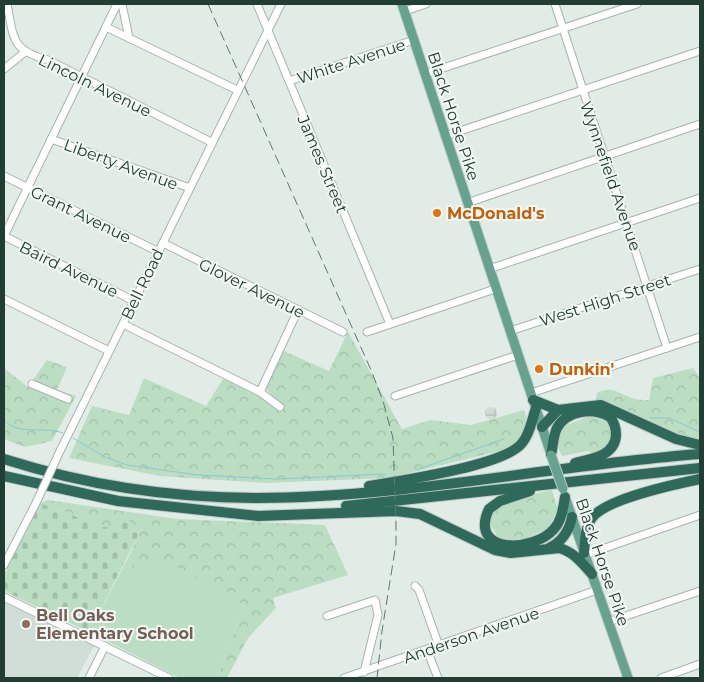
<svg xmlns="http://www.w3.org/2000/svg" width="704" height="682" font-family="Montserrat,sans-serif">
<defs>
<pattern id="industrial-grid" width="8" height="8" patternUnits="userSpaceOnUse" patternTransform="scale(1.25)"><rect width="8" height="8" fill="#d0dcd6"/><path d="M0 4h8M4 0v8" fill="none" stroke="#b2beb8"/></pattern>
<pattern id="forest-crowns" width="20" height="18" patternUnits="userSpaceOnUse" patternTransform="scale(1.25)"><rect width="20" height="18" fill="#bbddc2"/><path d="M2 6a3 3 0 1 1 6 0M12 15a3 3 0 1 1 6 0" fill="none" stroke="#a0bfa7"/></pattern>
<pattern id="cemetery-stones" width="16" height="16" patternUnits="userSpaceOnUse" patternTransform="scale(1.25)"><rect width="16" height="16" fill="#bbddc2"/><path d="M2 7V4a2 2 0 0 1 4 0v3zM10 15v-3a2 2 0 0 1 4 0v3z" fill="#a0bfa7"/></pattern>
</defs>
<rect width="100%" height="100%" fill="#e2ece7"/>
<!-- built -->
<polygon fill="#d0dcd6" points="4,602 94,646 77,678 4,678"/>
<!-- industrial -->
<circle fill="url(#industrial-grid)" cx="491" cy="413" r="6"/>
<!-- forest -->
<g fill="url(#forest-crowns)">
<polygon points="348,332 402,429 430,420 471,425 524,410 534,438 526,436 512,448 388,478 265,483 160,476 69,458 92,406 129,415 144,378 206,406 223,379 276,401 265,387 284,351 329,371"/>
<polygon points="47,360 67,367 57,390 76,396 52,441 25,447 4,439 4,368 28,387"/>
<path d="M693,368L700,378V443L626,410L604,418L613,427L614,440L595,454L588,451L562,456C555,445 558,438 563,427L594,414L597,393C612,385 619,394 632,398C637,400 644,400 649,400L653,378Z"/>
<polygon points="552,490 558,510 548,528 522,540 500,539 489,523 494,509 525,496"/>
<polygon points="48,500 177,519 325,525 348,575 273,598 276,608 248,638 227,678 217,678 244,605 132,568 128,558 141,530 129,521 110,527 103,527 40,503"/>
</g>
<!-- cemetery -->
<polygon fill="url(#cemetery-stones)" points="40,503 103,527 110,527 129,521 141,530 89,632 4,591 4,575"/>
<!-- green -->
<polygon fill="#bbddc2" points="128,558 132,568 162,559 244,605 217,678 180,678 89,632"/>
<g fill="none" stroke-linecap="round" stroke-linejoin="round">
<!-- stream -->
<g stroke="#8ac9d1" stroke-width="1">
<polyline points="650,418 669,418 700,432"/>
<path d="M4,420C17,436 45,426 63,433"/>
<polyline points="73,438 105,457 127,465 198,475 277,479 386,474"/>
<polyline points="416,470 504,439"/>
</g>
<defs>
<g id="minor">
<path d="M7,4C14,39 11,50 48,60L211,142"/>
<polyline points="122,4 129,38"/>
<polyline points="257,4 390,324"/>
<polyline points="555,4 667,348"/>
<polyline points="405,11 426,4"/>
<polyline points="106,27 237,90"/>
<polyline points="4,69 25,52"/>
<polyline points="425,74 637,4"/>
<polyline points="289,81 414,40"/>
<polyline points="445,136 700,51"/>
<polyline points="51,139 190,188"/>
<polyline points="4,176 159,252"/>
<polyline points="467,203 700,124"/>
<polyline points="4,236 117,4"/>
<polyline points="4,236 134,301"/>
<polyline points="163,243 343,332"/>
<polyline points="489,269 700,198"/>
<polyline points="4,299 109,351"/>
<polyline points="123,324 260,392 280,407"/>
<polyline points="510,331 700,269"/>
<polyline points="367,332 495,289"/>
<polyline points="32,384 68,399"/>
<polyline points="260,392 298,310"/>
<polyline points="531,393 700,337"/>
<polyline points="395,396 518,355"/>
<polyline points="60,451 281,4"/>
<polyline points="585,555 700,515"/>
<polyline points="4,565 36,503"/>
<polyline points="415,586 419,590 439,646"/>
<polyline points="4,597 169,678"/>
<polyline points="327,616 375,600 378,615 364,672"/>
<polyline points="608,622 700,591"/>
<polyline points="427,650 438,678"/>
<polyline points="89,678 105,646"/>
<polyline points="344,678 597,590"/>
<polyline points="661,678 700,664"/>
</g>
<g id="major">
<polyline points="402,4 551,454"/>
<polyline points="565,497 628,678"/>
</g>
<g id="highway">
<polyline points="533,400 558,410 601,405 676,439 700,445"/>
<polyline points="542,427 558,410"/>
<path d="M551,455C553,447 553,436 557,428C567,410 593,407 610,417C615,423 616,428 616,435C615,456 591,459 575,463"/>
<path d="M4,459C85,485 172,498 257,498C405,498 552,465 700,454"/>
<path d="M4,476L118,501L258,516L396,511L420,514L495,550L511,553L559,548C574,552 582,563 592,574"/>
<path d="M369,486C399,481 505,466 522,443C530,434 532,419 536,408"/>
<path d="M530,491L500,501L489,509C468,554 533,553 554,529C562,520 563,508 565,497"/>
<polyline points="346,506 700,468"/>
<path d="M549,548C562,542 569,531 572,517"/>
<path d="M584,553C585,542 585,529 591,519C604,499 676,484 700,479"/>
</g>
</defs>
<!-- minor casing -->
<use href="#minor" stroke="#a5b4ae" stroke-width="9"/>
<!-- major casing -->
<use href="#major" stroke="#c1c9c6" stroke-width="11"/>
<!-- highway casing -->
<use href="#highway" stroke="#c1c9c6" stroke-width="12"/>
<!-- minor -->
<use href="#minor" stroke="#fff" stroke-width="7"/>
<!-- major -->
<use href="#major" stroke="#66a290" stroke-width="9"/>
<!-- highway -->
<use href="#highway" stroke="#2e695a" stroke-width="10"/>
<!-- rail -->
<polyline stroke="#5c7970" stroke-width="1" stroke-dasharray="10 5" stroke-linecap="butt" points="208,4 371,370 383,401 393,438 396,525 396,544 382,631 377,678"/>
<defs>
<polyline id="minor-bridge" points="36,503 60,451"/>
<polyline id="major-bridge" points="551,455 563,489"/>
</defs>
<!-- minor-bridge casing -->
<use href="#minor-bridge" stroke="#a5b4ae" stroke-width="9" stroke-linecap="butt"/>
<!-- major-bridge casing -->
<use href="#major-bridge" stroke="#c1c9c6" stroke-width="11" stroke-linecap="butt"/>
<!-- minor-bridge -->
<use href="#minor-bridge" stroke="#fff" stroke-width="7"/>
<!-- major-bridge -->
<use href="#major-bridge" stroke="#66a290" stroke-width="9"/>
</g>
<!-- markers -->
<g fill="#e8710a" stroke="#f2f9f5" stroke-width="2">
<circle cx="437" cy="213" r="5"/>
<circle cx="539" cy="369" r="5"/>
</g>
<circle fill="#8d6e63" stroke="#f2f9f5" stroke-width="2" cx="26" cy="624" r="5"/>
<g text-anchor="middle" stroke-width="4" stroke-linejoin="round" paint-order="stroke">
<!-- street labels -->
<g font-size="16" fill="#223d34" stroke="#f2f9f5">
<text transform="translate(351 61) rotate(-18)" y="6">White Avenue</text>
<text transform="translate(95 85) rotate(26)" y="6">Lincoln Avenue</text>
<text transform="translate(454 116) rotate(72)" y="6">Black Horse Pike</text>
<text transform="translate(121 164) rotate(20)" y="6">Liberty Avenue</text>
<text transform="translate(323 164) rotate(67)" y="6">James Street</text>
<text transform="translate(611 176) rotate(71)" y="6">Wynnefield Avenue</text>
<text transform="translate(81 214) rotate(26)" y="6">Grant Avenue</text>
<text transform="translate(69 269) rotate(26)" y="6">Baird Avenue</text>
<text transform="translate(142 284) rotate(-64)" y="6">Bell Road</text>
<text transform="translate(252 288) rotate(26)" y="6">Glover Avenue</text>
<text transform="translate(605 300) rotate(-18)" y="6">West High Street</text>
<text transform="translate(603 562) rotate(71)" y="6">Black Horse Pike</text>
<text transform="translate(471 635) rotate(-19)" y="6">Anderson Avenue</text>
</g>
<!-- food labels -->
<g font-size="16" font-weight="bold" fill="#c56008" stroke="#f2f9f5" text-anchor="start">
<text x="447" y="219">McDonald's</text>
<text x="549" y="375">Dunkin'</text>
</g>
<!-- education labels -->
<g font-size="16" font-weight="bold" fill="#785e54" stroke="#f2f9f5" text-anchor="start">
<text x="36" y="621">Bell Oaks<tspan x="36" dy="18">Elementary School</tspan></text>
</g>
</g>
<!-- border -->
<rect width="704" height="682" fill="none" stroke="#223d34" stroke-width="10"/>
</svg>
